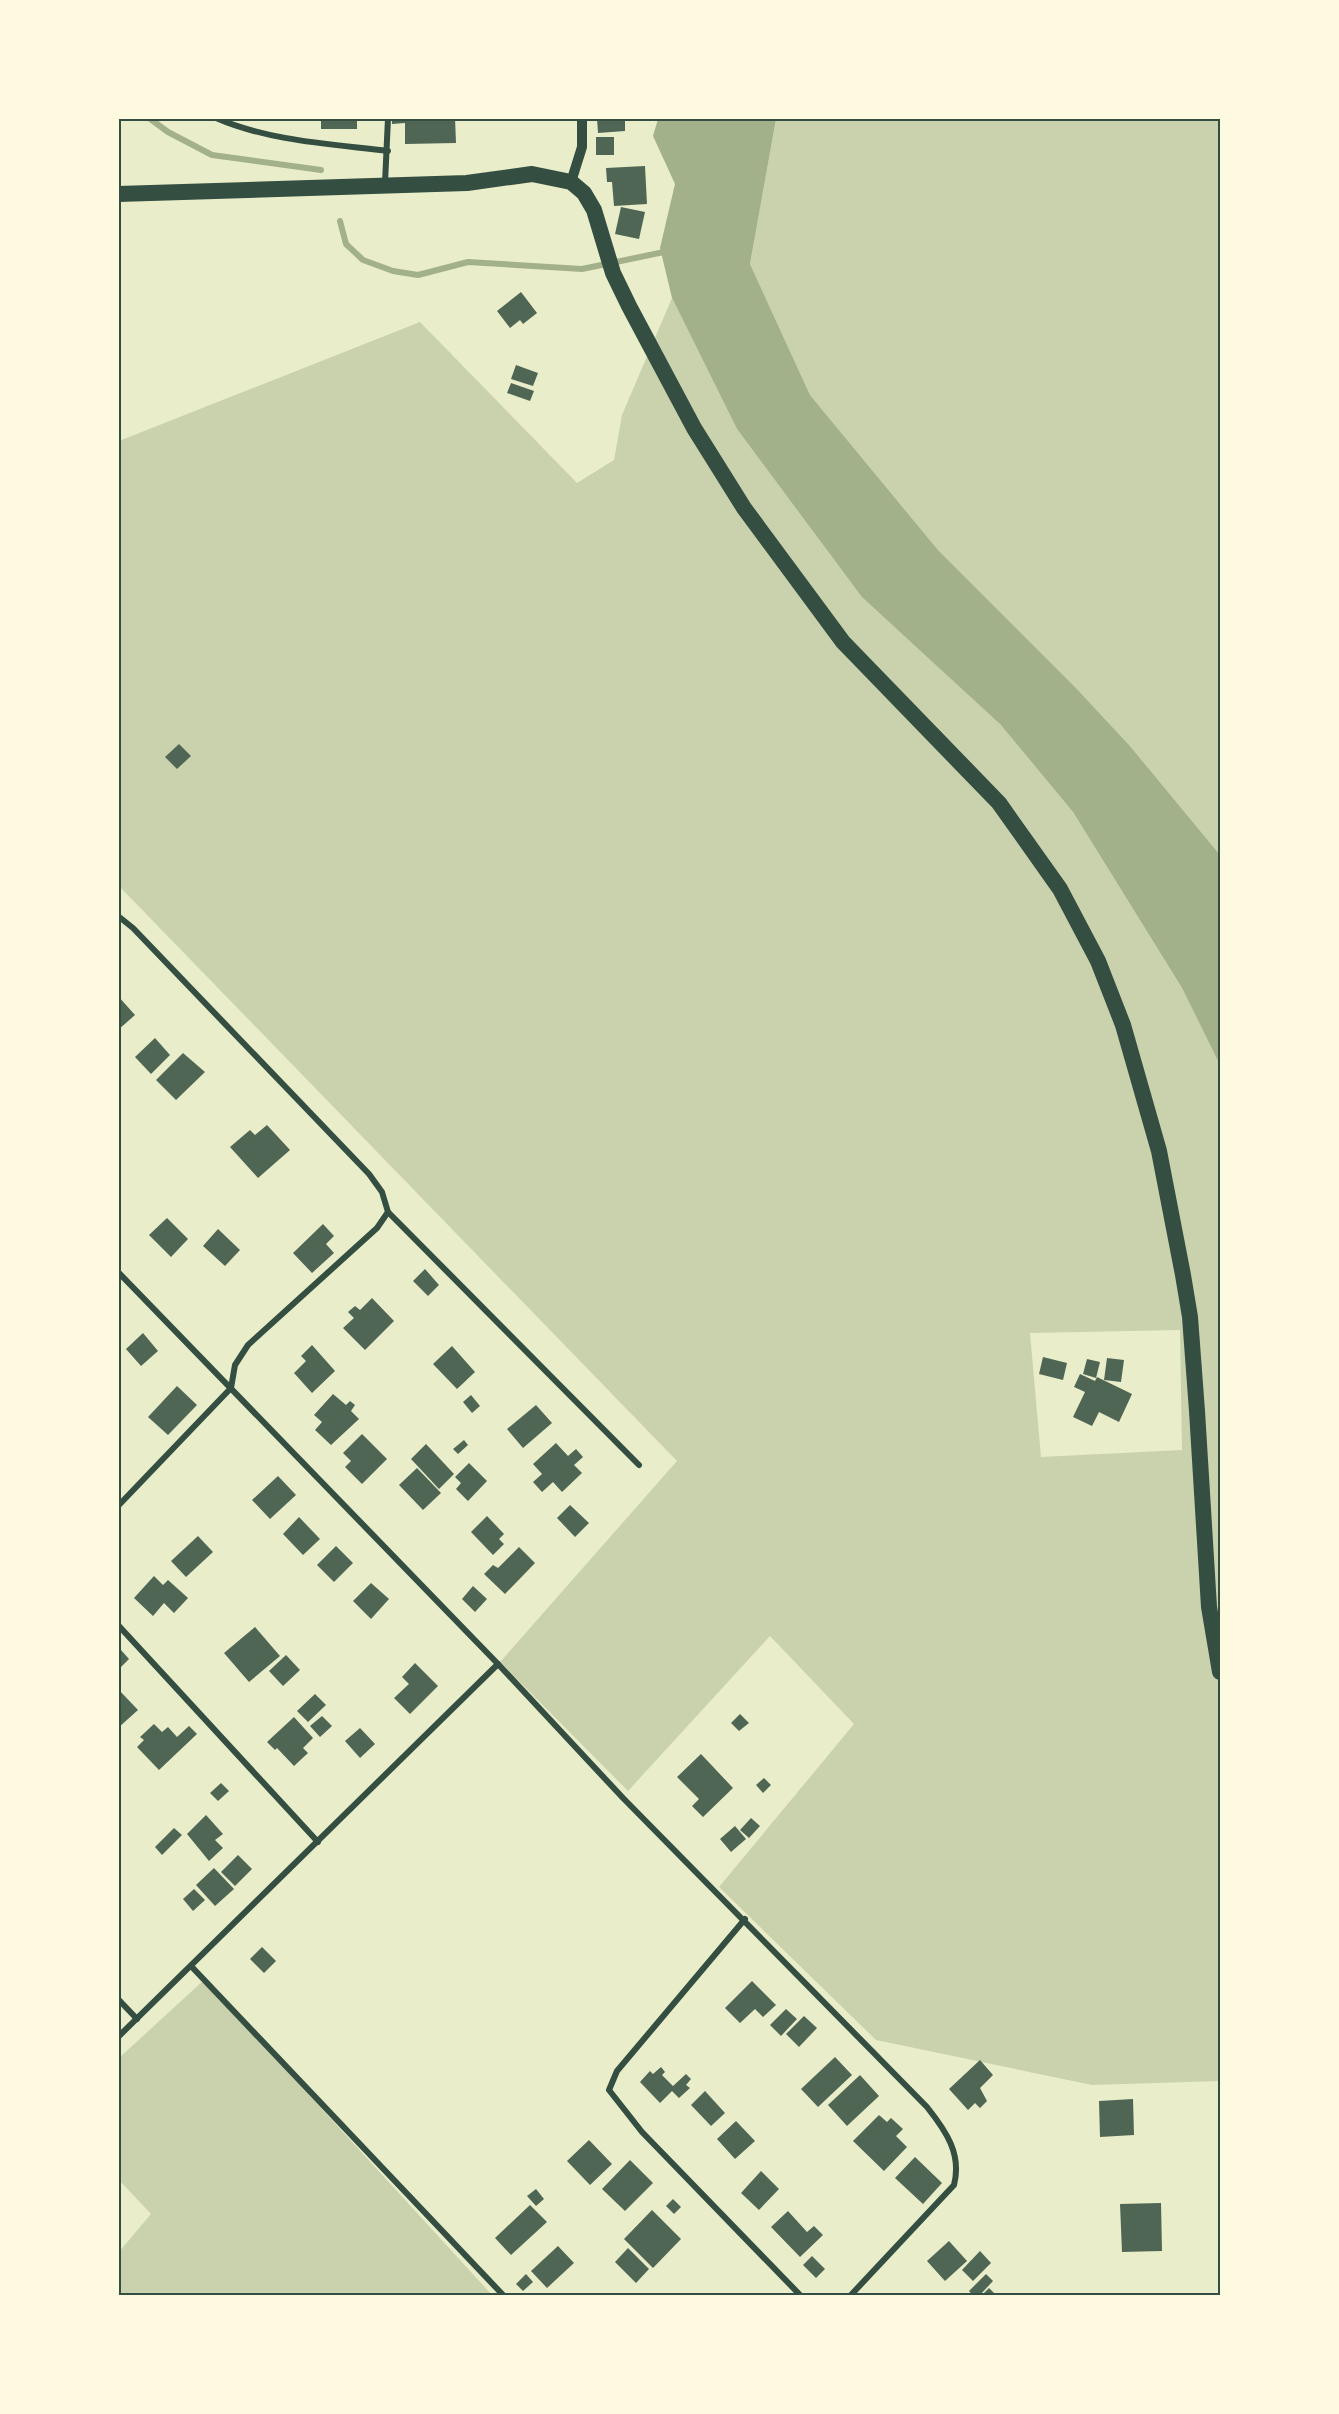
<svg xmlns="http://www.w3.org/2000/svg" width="1339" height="2414" font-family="'Roboto Condensed',sans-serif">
<rect width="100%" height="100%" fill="#e9edc9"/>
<!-- green -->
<g fill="#cad2ad" fill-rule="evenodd">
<polygon points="776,119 1220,119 1220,855 1130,746 1076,688 938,550 810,395 750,264"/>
<path d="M672,298L737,429L796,506L1000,724L1073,812L1182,988L1219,1063L1220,2081L1092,2085L876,2040L719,1887L854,1724L770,1636L628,1791L500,1662L677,1461L119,886V441L420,322L577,483L614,460L622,415ZM1180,1330L1182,1450L1041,1457L1030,1333Z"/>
<polygon points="204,1980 492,2295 119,2295 118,2253 151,2214 119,2180 119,2058"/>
</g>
<!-- water -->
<polygon fill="#a3b18a" points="658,119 776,119 750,264 810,395 938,550 1076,688 1130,746 1220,855 1220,1088 1219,1063 1182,988 1073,812 1000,724 862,597 737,429 672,298 660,248 675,184 653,136"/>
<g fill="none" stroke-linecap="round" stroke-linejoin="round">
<!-- stream -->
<g stroke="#a3b18a" stroke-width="6">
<polyline points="149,118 168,132 212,155 321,170"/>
<polyline points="340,221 346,244 363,260 393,271 418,275 468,262 582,269 669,251"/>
</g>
</g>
<!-- building -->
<g fill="#4f6655">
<rect x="321" y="118" width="36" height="11"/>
<polygon points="392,118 455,118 456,143 405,144 405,123 392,124"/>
<polygon points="597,118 625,118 625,131 598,133"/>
<rect x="596" y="137" width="18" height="18"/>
<polygon points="645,166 647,204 614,206 612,182 607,182 606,168"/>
<polygon points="621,207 645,212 639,239 615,234"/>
<polygon points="521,292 537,313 523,324 520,320 510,328 497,311"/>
<polygon points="516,365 538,373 533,386 511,379"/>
<polygon points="511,383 534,391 530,401 507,393"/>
<polygon points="179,744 191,756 177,769 165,757"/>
<polygon points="118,996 135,1015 118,1030"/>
<polygon points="155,1038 170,1055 151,1074 135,1057"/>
<polygon points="183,1053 205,1072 176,1100 156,1080"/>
<polygon points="267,1125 290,1150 258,1178 230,1147 250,1130 255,1135"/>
<polygon points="167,1218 188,1239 171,1257 149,1235"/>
<polygon points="323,1224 334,1236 326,1244 334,1253 312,1273 293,1253"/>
<polygon points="218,1229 240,1250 225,1266 203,1246"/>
<polygon points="425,1269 439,1285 428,1296 413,1281"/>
<polygon points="372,1298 394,1321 365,1350 343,1328 354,1318 348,1312 355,1306 360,1310"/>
<polygon points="143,1333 158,1351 141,1366 126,1349"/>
<polygon points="312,1345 335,1371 312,1393 294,1373 306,1361 301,1356"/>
<polygon points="452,1346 475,1372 457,1389 433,1364"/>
<polygon points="1043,1357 1067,1363 1063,1380 1039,1374"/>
<polygon points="1107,1358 1124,1360 1121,1382 1104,1380"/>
<polygon points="1087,1359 1100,1362 1096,1378 1083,1374"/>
<polygon points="1080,1374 1095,1381 1097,1377 1132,1394 1119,1422 1099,1412 1092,1426 1073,1417 1085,1392 1074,1387"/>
<polygon points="177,1386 197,1405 168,1435 148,1417"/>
<polygon points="333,1394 346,1405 350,1401 355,1405 351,1411 359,1419 331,1445 315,1430 322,1422 314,1415"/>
<polygon points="471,1395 480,1406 472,1413 463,1402"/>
<polygon points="536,1405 552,1423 523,1448 507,1429"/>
<polygon points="362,1434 387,1459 362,1484 345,1467 351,1461 343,1453"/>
<polygon points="464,1440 468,1445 458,1454 453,1449"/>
<polygon points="556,1443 568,1456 576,1449 583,1457 574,1465 582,1473 562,1492 553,1482 542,1492 533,1482 542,1474 533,1464"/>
<polygon points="426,1444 454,1474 439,1489 411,1459"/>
<polygon points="469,1463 487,1481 468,1501 456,1489 461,1483 455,1477"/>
<polygon points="417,1468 441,1493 423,1510 399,1485"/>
<polygon points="278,1476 296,1495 270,1519 252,1500"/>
<polygon points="570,1505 589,1523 575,1537 557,1518"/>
<polygon points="487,1516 504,1534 499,1539 504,1544 493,1555 471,1532"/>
<polygon points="299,1517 320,1539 303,1555 283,1534"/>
<polygon points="198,1536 213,1552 186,1577 171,1561"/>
<polygon points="336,1546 353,1563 334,1582 317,1565"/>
<polygon points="519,1547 535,1563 505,1594 484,1574 493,1565 498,1568"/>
<polygon points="154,1576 163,1585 168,1580 188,1598 174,1613 164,1603 153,1616 134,1598"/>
<polygon points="371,1583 389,1599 371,1619 353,1601"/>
<polygon points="473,1586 487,1599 475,1612 462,1599"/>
<polygon points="255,1627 280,1656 249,1682 224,1653"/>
<polygon points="121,1650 129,1659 118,1670 118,1653"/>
<polygon points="286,1655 300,1670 283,1686 269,1671"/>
<polygon points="415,1663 438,1686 410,1714 394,1698 409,1684 402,1677"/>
<polygon points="118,1689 138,1710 118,1728"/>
<polygon points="315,1694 326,1705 308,1722 297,1711"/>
<polygon points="740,1714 749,1723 739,1731 731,1723"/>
<polygon points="322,1716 332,1726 320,1737 310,1726"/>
<polygon points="294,1717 313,1738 303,1748 308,1753 294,1766 277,1748 275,1750 267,1742"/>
<polygon points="154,1724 162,1732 168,1727 177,1737 189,1726 197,1734 159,1770 137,1747 144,1740 140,1737"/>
<polygon points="360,1728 375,1744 360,1758 345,1741"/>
<polygon points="701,1754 733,1788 703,1817 692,1806 699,1799 677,1777"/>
<polygon points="764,1778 771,1785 763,1793 756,1785"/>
<polygon points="221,1783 229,1791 218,1801 210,1793"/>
<polygon points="206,1815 223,1834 215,1840 223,1848 209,1861 187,1834"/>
<polygon points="751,1818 760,1826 749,1838 740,1830"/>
<polygon points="735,1826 746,1839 731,1852 720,1839"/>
<polygon points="174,1828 182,1835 162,1855 155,1847"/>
<polygon points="238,1855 252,1869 235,1886 221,1872"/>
<polygon points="214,1868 234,1889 215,1906 196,1885"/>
<polygon points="194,1889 205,1900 193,1911 183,1899"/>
<polygon points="262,1947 276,1961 264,1973 250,1959"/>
<polygon points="752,1981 776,2005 763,2017 755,2009 740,2023 725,2008"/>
<polygon points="786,2009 797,2019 781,2036 770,2025"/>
<polygon points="804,2016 817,2028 799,2047 786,2034"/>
<polygon points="835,2057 852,2075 818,2107 801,2089"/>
<polygon points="980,2060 993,2075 980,2088 987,2101 980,2108 975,2103 968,2110 949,2089"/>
<polygon points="661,2067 665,2072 662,2075 673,2086 686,2074 691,2079 686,2085 690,2088 679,2098 672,2091 660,2103 640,2082 650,2071 653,2074"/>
<polygon points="860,2075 879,2096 847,2126 828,2105"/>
<polygon points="705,2091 725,2113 711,2126 691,2105"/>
<polygon points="1133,2099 1134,2135 1100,2137 1099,2101"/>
<polygon points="879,2115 887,2122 891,2118 903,2129 896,2136 907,2147 884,2171 853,2141"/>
<polygon points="736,2121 755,2141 735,2159 717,2139"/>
<polygon points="589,2140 612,2164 590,2185 567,2161"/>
<polygon points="915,2157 942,2183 923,2204 895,2178"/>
<polygon points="630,2160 653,2183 625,2211 602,2189"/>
<polygon points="761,2171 779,2189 759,2210 741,2193"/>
<polygon points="536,2189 544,2199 536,2206 527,2196"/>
<polygon points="673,2199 681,2207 674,2214 666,2206"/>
<polygon points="1161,2203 1162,2251 1122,2252 1120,2204"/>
<polygon points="530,2205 547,2222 511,2255 495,2238"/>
<polygon points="652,2210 681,2239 653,2268 624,2239"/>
<polygon points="788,2211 807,2232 814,2226 823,2235 800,2257 771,2227"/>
<polygon points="949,2241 967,2261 945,2281 927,2261"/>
<polygon points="558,2246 574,2263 547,2288 531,2271"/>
<polygon points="628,2248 649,2269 636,2283 615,2262"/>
<polygon points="980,2251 991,2263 973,2281 962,2270"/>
<polygon points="812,2256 825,2269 816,2278 803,2265"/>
<polygon points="526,2274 533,2282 523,2291 516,2284"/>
<polygon points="986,2274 993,2281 979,2296 973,2296 969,2291"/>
<polygon points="989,2288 997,2296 981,2296"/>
</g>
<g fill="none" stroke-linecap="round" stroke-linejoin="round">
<!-- minor -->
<g stroke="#344e41" stroke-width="6">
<path d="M216,118C269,141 331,144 388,151"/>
<polyline points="385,183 388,118"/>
<polyline points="118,916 133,928 369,1174 382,1192 388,1212 639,1465"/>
<path d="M118,1272L498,1664L623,1798L927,2107C946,2131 962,2154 954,2185L850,2296"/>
<polyline points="118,1506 231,1388 235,1365 248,1345 377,1228 388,1212"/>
<polyline points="118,1625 318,1842"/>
<polyline points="745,1919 617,2071 609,2090 642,2132 801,2296"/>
<polyline points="191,1966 504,2296"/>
<polyline points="118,1999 137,2019"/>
<polyline points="118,2037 498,1664"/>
</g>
<!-- tertiary -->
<polyline stroke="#344e41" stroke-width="10" points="571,182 582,147 582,118"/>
<!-- trunk -->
<polyline stroke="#344e41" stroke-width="16" points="118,194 467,183 532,174 571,182 584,193 594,210 613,273 629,306 694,428 744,508 843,642 999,803 1060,889 1098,961 1123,1025 1159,1151 1183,1275 1190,1317 1197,1411 1209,1607 1220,1672"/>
</g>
<!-- border -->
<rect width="1339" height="2414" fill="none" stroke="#fefae0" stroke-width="240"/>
<rect x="120" y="120" width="1099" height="2174" fill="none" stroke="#344e41" stroke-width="2"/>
</svg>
